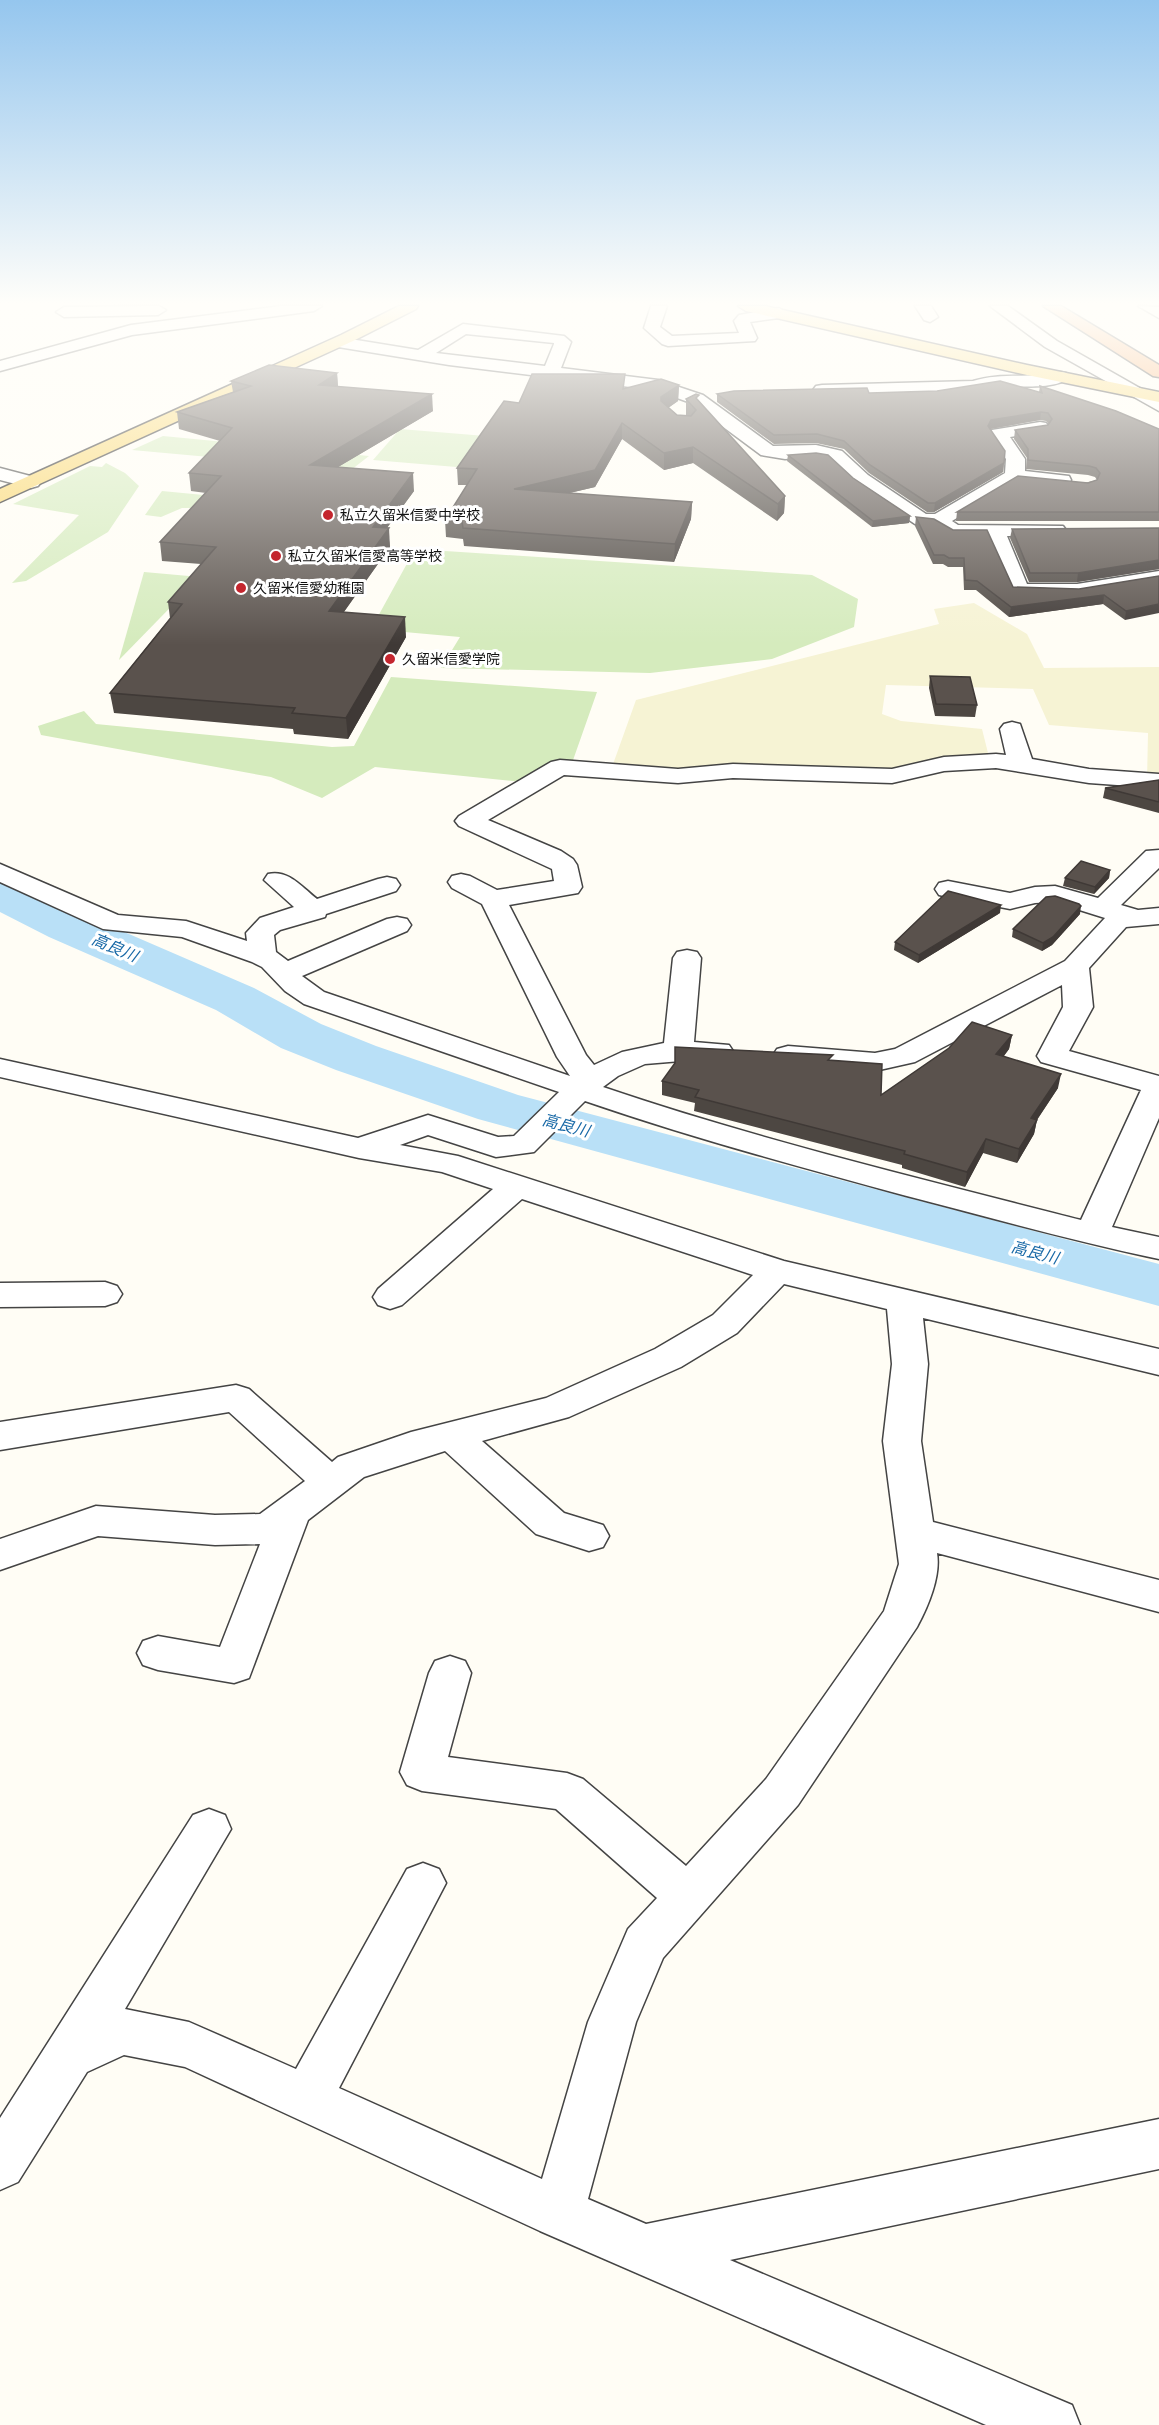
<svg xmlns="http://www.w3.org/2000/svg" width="1159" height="2425" font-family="Georgia,'Noto Sans JP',serif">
<rect width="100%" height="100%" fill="#fffdf5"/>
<!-- farmland -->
<polygon fill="#f6f3d4" points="974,603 1027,634 1044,668 1159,667 1159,778 1147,781 1148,733 1049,725 1033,689 886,685 882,714 901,721 982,729 989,757 914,767 835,772 672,773 612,767 636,700 939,624 934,609"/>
<!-- green -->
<g fill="#d5ebbd">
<polygon points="400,429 583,444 562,476 373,460"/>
<polygon points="163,436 369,456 351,470 132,450"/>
<polygon points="106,463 125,473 139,486 108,532 26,581 12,583 79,515 13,504 90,466 102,467"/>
<polygon points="162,491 214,496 201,508 182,508 161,517 145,515"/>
<polygon points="415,549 812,575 858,599 854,627 772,659 650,673 441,668 460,637 371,629"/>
<polygon points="144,572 200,577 119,660"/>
<polygon points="391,677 597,692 572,763 523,782 375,767 322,798 271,777 41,735 38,726 84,711 96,724 332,747 354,746"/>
</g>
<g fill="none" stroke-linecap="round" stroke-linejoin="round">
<!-- river -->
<polygon fill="#b9e0f7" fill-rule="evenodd" points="0,877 18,881 85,915 254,988 321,1024 376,1046 518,1095 1159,1264 1159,1306 478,1119 336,1070 281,1048 216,1010 49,937 0,912"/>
<defs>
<g id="minor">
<polygon points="145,306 159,306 166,310 158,315 64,317 56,312 64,307"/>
<polygon points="281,306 322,306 314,311 132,335 0,371 0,361 131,325"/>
<polygon points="651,306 667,306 660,327 672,336 739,333 734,321 739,315 779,308 787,313 779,318 750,322 757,338 755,341 668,346 662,344 644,328"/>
<polygon points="915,306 931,306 938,317 930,322 924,320"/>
<polygon points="990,306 1008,306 1057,341 1159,399 1159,411 1045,347"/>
<polygon points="1138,306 1159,307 1159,318"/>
<path d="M463,324L564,336L571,342L561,368L658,380L703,395L773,446L816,445L842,451L868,475L926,514H935L1005,473L1006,459L989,434L992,430L1040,422L1046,423L1049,427L1046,431L1010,437L1025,459V471L1069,476L1071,480L1069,484L1062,486L1016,482L952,521L958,525L1063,526L1066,530L1063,534L1056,536H1007L1027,584H1077L1159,571V583L1077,596L1012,594L987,537H953L946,535L934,526L915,524L854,483L829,459L816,457L785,459L761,455L691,403L655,390L449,365L338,347L330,342L338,337L418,350ZM466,334L554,343V344L545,366L436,353Z"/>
<path d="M1060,372L1066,373L1069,377C1056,392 1007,384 988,387C983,388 979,390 974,391L822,395L816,394L813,390L816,386L822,385L973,381C1001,372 1031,379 1060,372Z"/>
<polygon points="0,468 38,478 41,482 38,486 31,488 0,480"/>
<path d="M1012,722L1020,724L1032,759L1089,769L1159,774V788L1089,783L996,768L944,771L892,783L733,778L678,783L564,775L488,820L561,851L573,859L577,865L582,887L578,893L509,905L586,1055L594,1065L622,1052L664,1043L673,958L677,952L687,950L697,952L701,958L694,1042L729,1045L733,1051L729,1057L645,1064L618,1076L603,1087C759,1140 921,1179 1081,1220L1141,1090L1041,1062L1037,1056L1063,1007L1062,985L915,1062L875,1071L788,1064L777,1061L773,1055L777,1049L788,1046L875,1053L895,1049L1065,961L1105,918L1054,902L1035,903L1010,909L948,897L939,895L935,889L939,883L948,881L1010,893L1035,887L1055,886L1098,898L1146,851L1159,850V868L1121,905L1138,910L1159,908V924L1126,927L1089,968L1093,1007L1069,1051L1159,1076V1118L1112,1227L1159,1237V1259C1073,1241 988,1217 903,1195C797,1166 689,1137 585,1101L534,1152L496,1157L428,1135L400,1145L458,1156L784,1261L1159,1349V1375L923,1318L928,1364L921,1441L933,1522L1159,1580V1612L937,1553C941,1576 928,1607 917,1627L798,1805L663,1958L636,2022L588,2199L646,2224L1159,2119V2169L730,2260L1072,2405L1080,2425H986L540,2231L185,2067L124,2055L87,2072L18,2182L0,2190V2118L193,1815L209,1809L225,1815L231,1829L125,2009L189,2022L296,2069L407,1869L423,1863L439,1869L446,1883L339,2088L542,2179L588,2022L628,1929L657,1898L556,1809L422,1791L407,1785L400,1772L429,1673L435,1661L450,1656L465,1661L471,1673L448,1757L567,1773L583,1779L686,1866L766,1779L884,1611L899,1564L883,1441L892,1364L887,1309L784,1284L737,1333L681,1367L569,1417L482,1441L564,1513L603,1525L609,1536L603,1547L589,1551L536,1534L445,1451L364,1477L308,1520L249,1678L234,1683L158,1670L143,1665L137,1653L143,1641L158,1636L220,1647L260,1544L215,1545L98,1536L0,1570V1539L96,1506L215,1515L260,1514L305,1481L229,1412L0,1450V1422L236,1385L249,1389L332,1462L338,1457L411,1432L546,1398L655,1349L713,1315L753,1275L522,1199L402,1305L390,1309L378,1305L373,1297L378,1289L493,1189L442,1172L359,1158L0,1077V1059L358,1138L428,1115L498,1137L514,1136L559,1092L304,1004L285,991L262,967L252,962L182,937L103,929L0,882V864L118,915L186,921L247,941L246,933L260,918L294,907L264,880L268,874C288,869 302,887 317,899L378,879L387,877L396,879L400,885L396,891L326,914L325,917L280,930L274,935L276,952L288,961L387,919L397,917L407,919L411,925L407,931L302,976L324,992L570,1076L557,1057L482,904L452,888L448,882L452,876L461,874L470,876L497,890L554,881L552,869L459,826L455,821L459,816L551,762L560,760L678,769L733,764L892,769L944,757L996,754L1006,755L1000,729L1004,724Z"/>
<polygon points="105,1282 117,1286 122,1294 117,1302 105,1306 0,1307 0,1283"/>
</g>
<g id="major">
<polygon points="399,306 418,306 416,309 353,341 0,502 0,489 341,335"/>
<polygon points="738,306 765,306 1027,365 1159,392 1159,402 1027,375 746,311"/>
</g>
<polygon id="highway" points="1043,306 1061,306 1159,365 1159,377 1153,376"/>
</defs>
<!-- minor casing -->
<use href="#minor" stroke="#444" stroke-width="3"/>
<!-- major casing -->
<use href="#major" stroke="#222" stroke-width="3"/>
<!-- highway casing -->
<use href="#highway" stroke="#222" stroke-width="3"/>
<!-- minor -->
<use href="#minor" fill="#fff" fill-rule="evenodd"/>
<!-- major -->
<use href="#major" fill="#f9d66b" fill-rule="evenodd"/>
<!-- highway -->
<use href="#highway" fill="#f5a25d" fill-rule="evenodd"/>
</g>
<!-- wall -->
<g fill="#4d4742">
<polygon points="337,373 338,386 433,411 338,467 414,491 387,528 390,547 344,612 406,637 348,739 294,734 293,729 114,713 110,693 170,618 168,602 201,564 162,561 160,542 206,493 191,491 189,473 220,441 179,429 177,412 233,392 231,381"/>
<polygon points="679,385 678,401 668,408 677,415 686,415 686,399 698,400 785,496 784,513 777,521 693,463 664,470 622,439 595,487 569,493 692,502 691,519 674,562 464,546 463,539 446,537 445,520 467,485 458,485 457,468 519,403 625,389"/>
<polygon points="1040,386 1159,429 1159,521 956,521 957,512 1097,480 1095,477 1088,475 1026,469 1027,458 1014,439 1015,430 1048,425 1049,424 1046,421 1040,420 990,429 1004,463 1003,472 934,512 927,512 869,473 844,449 816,443 774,444 717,402 717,394 1039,392"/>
<polygon points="788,455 853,478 910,516 909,523 872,527 787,461"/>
<polygon points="916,517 1013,587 1079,589 1159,576 1125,620 1103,604 1009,617 976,590 964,590 963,567 948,567 943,564 933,564 915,526"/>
<polygon points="1159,528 1159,569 1077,582 1029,582 1010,538 1012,529"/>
<polygon points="930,676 977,705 975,717 935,716 929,688"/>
<polygon points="1159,780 1159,813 1103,798 1105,788"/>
<polygon points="1110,870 1109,878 1094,894 1063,886 1065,878"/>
<polygon points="1000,913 918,963 894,950 895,942"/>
<polygon points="1080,914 1052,945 1042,951 1012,937 1013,929"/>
<polygon points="1012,1035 1009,1049 1004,1056 1058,1088 1037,1120 1034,1134 1017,1163 983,1153 965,1187 902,1168 902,1165 694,1111 695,1103 662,1095 662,1081 833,1060 881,1095"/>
</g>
<!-- shaded-wall -->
<g fill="#3f3936">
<polygon points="337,373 338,389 319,385"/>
<polygon points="679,385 678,401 661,413 661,397"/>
<polygon points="432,394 433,411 311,483 310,465"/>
<polygon points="1041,412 1040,420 990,429 988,426 991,420"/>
<polygon points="622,423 622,439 595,487 515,506 514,489"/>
<polygon points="693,447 693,463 664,470 664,453"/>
<polygon points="1004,463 1003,472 934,512 935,503"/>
<polygon points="413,473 414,491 374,545 373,527"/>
<polygon points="785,496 784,513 777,521 778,504"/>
<polygon points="692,502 691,519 674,562 675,544"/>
<polygon points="910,516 909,523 872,527 873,521"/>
<polygon points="389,528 390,547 330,631 329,611"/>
<polygon points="1159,560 1159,569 1077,582 1078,573"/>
<polygon points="1104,595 1103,604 1009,617 1011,607"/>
<polygon points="1159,604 1159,613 1125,620 1126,611"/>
<polygon points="405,617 406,637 348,739 346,718"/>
<polygon points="1110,870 1109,878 1094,894 1095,887"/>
<polygon points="1001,905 1000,913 918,963 919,955"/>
<polygon points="1081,906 1080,914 1052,945 1042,951 1043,943"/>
<polygon points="1012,1035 1009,1049 994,1068 996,1054"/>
<polygon points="1061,1074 1058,1088 1028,1133 1031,1118"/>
<polygon points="1037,1120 1034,1134 1017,1163 1019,1149"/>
<polygon points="986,1139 983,1153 965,1187 967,1172"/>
</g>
<!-- building -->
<g fill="#5a524d" stroke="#3f3936" stroke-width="1.5">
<polygon points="269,365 337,373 319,385 432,394 310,465 413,473 373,527 389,528 329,611 405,617 346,718 292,713 295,708 110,693 182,604 168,602 216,547 160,542 221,476 189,473 232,428 177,412 251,386 231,381"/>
<polygon points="532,374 625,374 623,389 661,379 679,385 661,397 661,401 677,415 691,416 696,410 686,399 696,394 699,395 696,398 785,496 778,504 693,447 664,453 622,423 595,470 514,489 692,502 675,544 463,528 462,521 445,520 477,469 457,468 504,401 519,403"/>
<polygon points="1000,381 1042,393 1040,386 1116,411 1159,429 1159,512 957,512 1018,476 1088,483 1097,480 1100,473 1096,468 1089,466 1028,460 1028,449 1015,430 1048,425 1052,419 1048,413 1041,412 991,420 988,426 1005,451 1004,463 935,503 928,503 870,465 844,441 817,434 774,435 717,394 734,391 867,388 869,393 937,391"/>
<polygon points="816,453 828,455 853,478 910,516 873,521 788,455"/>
<polygon points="916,517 934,519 953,530 987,530 1013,587 1079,589 1159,576 1159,604 1126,611 1104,595 1011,607 977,581 965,580 964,558 949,558 944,555 934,555"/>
<polygon points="1159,528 1159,560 1078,573 1030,573 1012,529"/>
<polygon points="930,676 970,677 977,705 936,704"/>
<polygon points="1159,780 1159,802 1105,788"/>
<polygon points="1081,861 1110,870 1095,887 1065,878"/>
<polygon points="948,891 1001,905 919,955 895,942"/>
<polygon points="1055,896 1079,904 1081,906 1053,937 1043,943 1013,929 1046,897"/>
<polygon points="972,1022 1012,1035 996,1054 1061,1074 1031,1118 1037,1120 1019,1149 986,1139 967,1172 904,1154 905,1151 695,1097 699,1090 662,1081 675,1063 675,1047 833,1055 828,1060 882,1064 881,1095 949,1048"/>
</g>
<!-- sky -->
<linearGradient id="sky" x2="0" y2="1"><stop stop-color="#95c6ee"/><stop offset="0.47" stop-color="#fffefa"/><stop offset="1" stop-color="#fffefa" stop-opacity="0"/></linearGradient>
<rect width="1159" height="645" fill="url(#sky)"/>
<!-- markers -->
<g fill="#c4262e" stroke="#fff" stroke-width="2">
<circle cx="328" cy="515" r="6"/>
<circle cx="276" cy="556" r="6"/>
<circle cx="241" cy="588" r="6"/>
<circle cx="390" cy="659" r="6"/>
</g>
<g text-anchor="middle" stroke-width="6" stroke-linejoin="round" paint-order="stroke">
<!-- far-poi labels -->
<g font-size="14" fill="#111" stroke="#fff" text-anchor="start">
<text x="340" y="520">私立久留米信愛中学校</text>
<text x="288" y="561">私立久留米信愛高等学校</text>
<text x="253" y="593">久留米信愛幼稚園</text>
<text x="402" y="664">久留米信愛学院</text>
</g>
<!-- water labels -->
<g font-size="16" font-style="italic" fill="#1768a6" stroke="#fff">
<text transform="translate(115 947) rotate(23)" y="6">高良川</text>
<text transform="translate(566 1125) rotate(15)" y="6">高良川</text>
<text transform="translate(1035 1252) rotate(15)" y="6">高良川</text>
</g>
</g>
</svg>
